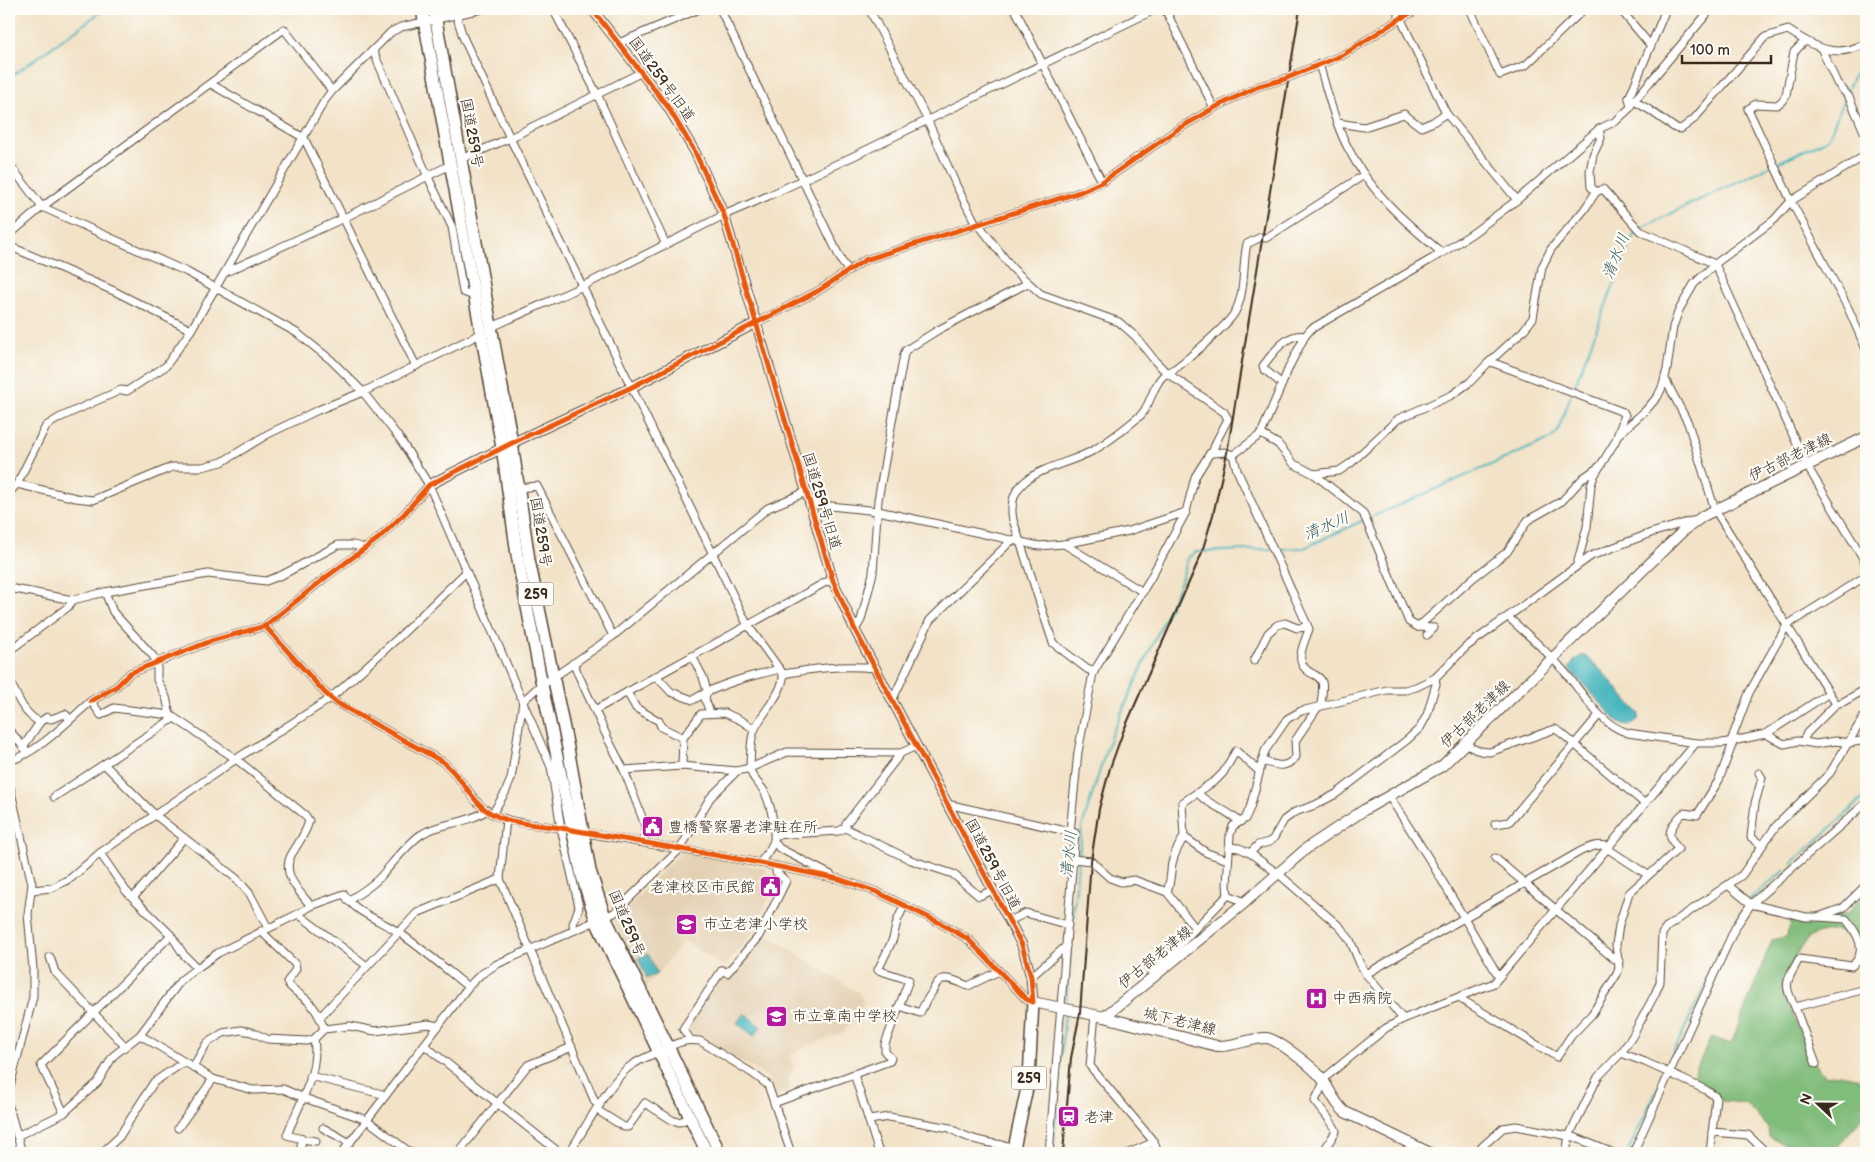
<svg xmlns="http://www.w3.org/2000/svg" width="1875" height="1162" font-family="'Balsamiq Sans','Klee One',sans-serif">
<rect width="100%" height="100%" fill="#fdfcf7"/>
<filter id="ink" filterUnits="userSpaceOnUse"><feTurbulence type="fractalNoise" baseFrequency=".02" numOctaves="2"/><feDisplacementMap in="SourceGraphic" scale="10" xChannelSelector="R" yChannelSelector="G"/><feConvolveMatrix kernelMatrix="1 2 1 2 8 2 1 2 1" color-interpolation-filters="sRGB"/></filter>
<filter id="wash" filterUnits="userSpaceOnUse"><feTurbulence type="fractalNoise" baseFrequency=".0096" numOctaves="4" result="noise"/><feDisplacementMap in="SourceGraphic" scale="20" xChannelSelector="R" yChannelSelector="G"/><feGaussianBlur stdDeviation="1.12" result="paint"/><feColorMatrix in="noise" values="0 0 0 0 0 0 0 0 0 0 0 0 0 0 0 0 0 1.4 0 .05"/><feComposite in="paint" operator="in"/></filter>
<g filter="url(#wash)">
<rect width="100%" height="100%" fill="#f2e2c7"/>
<!-- built -->
<g fill="#e4d1b4">
<polygon points="681,852 766,869 758,881 771,892 755,930 725,967 684,940 645,989 613,919 625,910"/>
<polygon points="764,933 860,994 864,1003 844,1032 792,1053 793,1070 788,1079 791,1090 776,1095 769,1078 703,1038 693,1036 688,1029 721,977 730,981"/>
</g>
<!-- forest -->
<path fill="#80bc7a" stroke="#5e734c" d="M1857,900H1866V948L1835,930C1829,932 1818,932 1812,936C1800,942 1784,976 1781,990C1796,1018 1804,1051 1824,1076L1841,1074L1866,1081V1114L1832,1152L1805,1153L1769,1137L1768,1127L1745,1103L1722,1101L1711,1088L1691,1080L1711,1037L1731,1044L1772,940L1785,937L1794,918L1819,921L1848,913Z"/>
<!-- water -->
<g fill="#46b6be" stroke="#40706e">
<path d="M1581,656H1586L1603,672L1639,714C1639,727 1626,727 1618,722L1569,669L1574,661Z"/>
<polygon points="648,954 657,974 647,978 638,958"/>
<polygon points="744,1013 761,1027 754,1036 737,1023"/>
</g>
<g fill="none" stroke-linecap="round" stroke-linejoin="round">
<!-- stream -->
<g stroke="#46b6be" stroke-width="2">
<polyline points="9,78 105,9"/>
<polyline points="1846,92 1855,73 1866,64"/>
<polyline points="1777,163 1824,141 1829,137 1845,96"/>
<polyline points="1641,228 1772,165"/>
<polyline points="1573,390 1632,238 1637,231"/>
<polyline points="1369,518 1550,439 1557,433 1571,395"/>
<polyline points="1275,549 1304,548 1364,520"/>
<polyline points="1079,857 1082,827 1110,738 1180,584 1188,558 1195,552 1271,549"/>
<polyline points="1792,863 1866,796"/>
<polyline points="1750,899 1785,870"/>
<polyline points="1735,922 1746,905"/>
<polyline points="1066,1004 1078,862"/>
<polyline points="1666,1068 1714,967"/>
<polyline points="1053,1153 1065,1012"/>
<polyline points="1627,1153 1664,1075"/>
</g>
</g>
</g>
<g filter="url(#ink)">
<g fill="none" stroke-linecap="round" stroke-linejoin="round">
<defs>
<g id="minor">
<polyline points="553,9 597,94 666,245"/>
<polyline points="720,9 842,262 849,271"/>
<polyline points="869,9 927,119 956,185 977,226"/>
<polyline points="1015,9 1102,182"/>
<polyline points="1165,9 1214,108"/>
<polyline points="1396,9 1446,113 1517,200"/>
<polyline points="1470,9 1500,75 1526,65 1584,9"/>
<polyline points="1620,9 1651,46"/>
<path d="M456,14L463,37L510,138L747,624L783,674C785,692 760,714 754,731C750,741 751,754 750,765C749,776 759,783 764,791C770,802 776,828 774,840C772,848 765,856 760,863"/>
<polyline points="1805,41 1794,52 1786,95 1782,101 1777,105 1756,104 1748,109 1791,201 1848,308 1866,349"/>
<polyline points="619,43 699,9"/>
<polyline points="1821,48 1837,83 1849,97 1866,136"/>
<polyline points="373,51 428,177 452,227 463,292 474,296"/>
<path d="M1319,64C1327,90 1335,124 1348,148C1370,192 1405,222 1442,253"/>
<polyline points="211,84 304,138 416,366"/>
<path d="M1629,98L1648,109L1675,128L1681,129L1694,119L1765,37L1788,30C1814,47 1836,60 1866,43"/>
<polyline points="1634,101 1711,9"/>
<polyline points="1338,123 1364,127 1404,114 1421,127 1433,122 1446,113"/>
<polyline points="461,159 510,138 642,72"/>
<polyline points="9,164 42,207 187,272 297,333 331,360 363,392 400,439 429,485 551,767 561,828 579,907 573,924 574,930"/>
<polyline points="1596,192 1591,187 1590,172 1593,155 1601,138 1599,129"/>
<polyline points="979,225 1012,268 1041,294 1119,322 1136,337 1155,361 1167,373 1224,412 1228,419 1217,440 1212,453 1210,453 1195,477 1186,512 1150,579 1093,673 1078,752 1070,832"/>
<polyline points="9,235 42,207 284,29 332,91"/>
<polyline points="9,246 114,291 191,330"/>
<polyline points="226,272 344,218 450,165"/>
<polyline points="756,323 818,291 865,260 1080,192 1102,182 1178,129 1214,108 1259,86 1282,80 1343,55 1401,18 1419,9"/>
<polyline points="492,327 583,286 724,215 768,196 856,155 1156,9"/>
<polyline points="1491,362 1623,412 1625,415 1615,442 1594,476 1591,485 1587,527 1577,565"/>
<polyline points="1665,379 1688,423 1715,510 1836,704 1843,702 1866,689"/>
<path d="M1282,384L1264,369L1263,366C1272,354 1287,332 1305,336"/>
<polyline points="1261,434 1278,444 1294,464 1314,474 1363,513 1409,622 1418,627 1434,628 1427,635"/>
<polyline points="1619,434 1646,410 1658,396 1663,385 1667,369 1673,327 1679,310 1694,284 1715,264 1774,220 1791,201 1866,155"/>
<polyline points="1212,453 1225,452 1233,455"/>
<polyline points="1233,455 1261,434 1290,365 1305,336 1311,329 1442,253 1473,233 1517,200 1599,129 1616,121 1631,107 1629,98 1666,9"/>
<path d="M1233,455L1237,470L1309,629C1303,647 1292,664 1313,674C1317,676 1320,677 1322,682C1324,689 1321,699 1321,706"/>
<polyline points="1314,474 1339,471 1351,463 1398,419 1452,395 1470,382 1487,364 1523,331 1533,318 1542,267 1551,249 1584,210 1596,192 1603,189 1640,231 1715,264 1807,466 1866,563"/>
<polyline points="17,484 76,498 93,500 172,467 202,467 222,462 268,434 318,410 363,392 480,334"/>
<polyline points="519,488 537,486 613,636"/>
<polyline points="9,493 17,484 46,426 59,418 96,401 121,390 127,391 166,366 191,330 325,100 332,91 391,32 401,27 482,9"/>
<polyline points="809,501 821,505 878,511 1039,546 1064,544 1129,531 1186,512"/>
<polyline points="1064,544 1143,592"/>
<polyline points="9,588 73,600 105,592 208,574 266,581 282,575 338,545 353,545 365,548"/>
<polyline points="105,592 113,612 153,656 157,663 157,680 166,697 170,715"/>
<path d="M1508,617C1527,634 1547,651 1563,670C1583,692 1598,724 1628,733L1696,743H1723L1766,734L1784,744L1798,741L1816,744L1836,741L1849,743L1866,740"/>
<path d="M265,626L325,693L337,703L443,762C457,773 466,789 478,803C499,826 536,823 565,829"/>
<polyline points="1418,627 1473,578 1507,552 1528,520 1562,501 1583,478 1600,466"/>
<polyline points="855,630 861,620 873,573 878,500 904,354 906,350 938,330 1028,283"/>
<polyline points="9,651 68,607 73,600"/>
<polyline points="692,656 703,677 707,691 705,699 710,713"/>
<polyline points="1254,661 1268,633 1277,625 1285,623 1297,628 1307,627"/>
<polyline points="573,663 609,741 624,770 645,825 644,842"/>
<path d="M1094,672L1087,669L1053,643L1013,520C1003,470 1063,468 1094,450C1109,441 1128,426 1141,415C1151,404 1152,387 1163,376C1166,373 1170,372 1173,370C1186,361 1229,324 1235,312C1246,292 1242,265 1247,244L1261,237L1266,238L1364,175"/>
<path d="M783,674C817,668 841,665 875,668"/>
<path d="M656,676L671,692L693,700C718,684 751,676 780,669"/>
<path d="M9,679C17,696 23,714 40,722"/>
<polyline points="627,692 636,708 659,721 661,727 683,738"/>
<polyline points="91,701 117,686 130,673 211,641 265,626 325,578 379,538 405,513 429,485"/>
<polyline points="892,701 930,620 1012,540"/>
<polyline points="595,710 826,582 833,581"/>
<polyline points="9,730 26,750"/>
<polyline points="1766,734 1829,693"/>
<polyline points="1731,741 1749,693 1787,625 1866,576"/>
<polyline points="1803,741 1807,733 1836,704"/>
<path d="M1467,744C1473,750 1481,752 1490,752L1555,729L1560,732L1645,804"/>
<polyline points="23,747 40,722 47,717 51,719 65,714 70,719"/>
<path d="M9,761C38,753 68,721 91,701L101,715L114,708L170,715L236,759L305,815L309,821C306,833 299,842 293,852C279,873 299,891 311,906"/>
<path d="M1262,761C1277,765 1284,770 1296,757L1295,741L1318,707"/>
<polyline points="105,765 155,815 237,879 250,894 268,928"/>
<polyline points="682,766 683,738 701,714 725,713 742,721 754,729"/>
<polyline points="624,770 682,766 737,771"/>
<polyline points="1759,773 1762,778 1755,803 1751,837 1761,845"/>
<polyline points="9,783 32,884 28,914 33,969 33,997 9,1090"/>
<path d="M1198,793C1208,806 1228,809 1239,822"/>
<polyline points="1389,796 1431,862 1499,977"/>
<polyline points="54,797 174,718"/>
<polyline points="947,804 1075,833 1049,1153"/>
<polyline points="492,814 505,793 511,779 523,701 535,690 613,636 768,508 806,492"/>
<polyline points="506,819 500,879 595,1102 600,1105"/>
<polyline points="1495,824 1509,822 1599,715"/>
<polyline points="845,828 911,860 953,874 979,896 993,890"/>
<polyline points="587,833 760,863 839,879 877,892 940,923 968,939 1026,999 1033,1002"/>
<polyline points="774,835 839,831 845,828 846,824 901,753"/>
<polyline points="1184,837 1182,803 1216,780 1223,773 1236,751 1259,771"/>
<polyline points="774,841 779,848 831,875"/>
<polyline points="1229,847 1239,848 1250,853 1281,876 1340,927 1350,940 1360,964 1366,974 1403,1019"/>
<polyline points="1608,849 1648,875"/>
<polyline points="100,853 126,891 171,935 184,955 197,968"/>
<polyline points="1250,853 1258,845 1269,842 1273,839 1284,820 1295,812 1315,805 1336,794 1407,740 1420,728 1427,715 1436,684 1435,678"/>
<polyline points="1495,858 1613,958 1619,961"/>
<polyline points="1073,859 1091,861 1110,878 1121,882 1134,880 1167,892"/>
<polyline points="1729,886 1751,904 1806,917 1818,917 1843,908 1866,885"/>
<polyline points="32,890 52,888 71,878 100,853 236,759 325,702 341,689 398,638 466,572"/>
<polyline points="1228,895 1227,885 1230,835 1233,826 1245,819 1250,808 1265,751 1287,719 1301,711 1387,690 1405,690 1416,687 1435,678 1466,647 1591,556 1651,533 1691,521"/>
<polyline points="1228,895 1240,900 1243,904"/>
<polyline points="133,898 184,838"/>
<path d="M348,901C360,893 373,886 382,875C392,864 410,841 422,834C441,822 466,825 487,810"/>
<polyline points="298,914 367,966"/>
<polyline points="1009,921 1026,913 1068,925"/>
<path d="M1195,928L1167,892C1170,884 1170,879 1171,872C1171,859 1177,848 1184,837L1207,853L1228,860"/>
<path d="M261,931L295,964L296,969L287,982C292,991 301,994 308,1001C316,1009 321,1019 324,1029"/>
<polyline points="50,957 55,972 125,1046"/>
<polyline points="1152,973 1228,895"/>
<path d="M1366,974L1581,851C1591,847 1599,843 1610,847"/>
<polyline points="1031,977 1066,946"/>
<path d="M1459,998L1557,1057L1571,1036L1592,1014L1617,974L1619,968L1616,945L1619,925L1629,893L1678,849C1675,845 1670,839 1670,834C1670,828 1679,816 1684,813L1697,815L1719,780L1734,740"/>
<path d="M900,1006L920,1013C923,1006 927,999 932,992C934,989 935,985 938,982C945,974 960,983 968,986L999,971"/>
<path d="M1795,1007C1782,982 1787,982 1799,959L1852,966C1869,951 1857,933 1846,919L1818,917"/>
<polyline points="1095,1015 1090,1066 1154,1142 1158,1153"/>
<polyline points="320,1017 417,913 500,879"/>
<polyline points="140,1035 213,1079 253,1090 283,1089 304,1098 367,1120 411,1153"/>
<polyline points="690,1039 683,1029 722,970 727,973 759,936 786,881 776,872 776,866"/>
<polyline points="424,1045 560,1153"/>
<polyline points="1621,1053 1645,1062 1706,1090 1716,1097 1710,1153"/>
<polyline points="1816,1064 1795,1007 1866,989"/>
<polyline points="193,1067 207,1043 223,1033 241,1030 252,1032 267,1039 307,1041 314,1039"/>
<polyline points="854,1074 879,1153"/>
<polyline points="310,1076 386,1095"/>
<polyline points="774,1103 890,1061 891,1058 885,1052 885,1044 909,980 878,970 893,939 897,921 904,906"/>
<polyline points="9,1107 22,1153"/>
<polyline points="597,1110 624,1127 628,1127 645,1103 672,1120 679,1122 690,1118"/>
<polyline points="64,1113 41,1065 171,935"/>
<path d="M869,1120L889,1117L950,1128C969,1141 992,1143 1014,1147"/>
<polyline points="178,1128 213,1079"/>
<polyline points="323,1128 350,1143"/>
<polyline points="1712,1132 1748,1135 1767,1153"/>
<path d="M17,1136L64,1113L98,1082L113,1056L140,1035L181,980L197,968L218,953L298,914L311,906L344,894C356,914 383,921 401,934C424,950 446,969 468,987"/>
<path d="M316,1141L302,1139L287,1135C298,1105 320,1073 314,1039L324,1029L350,1026L375,1031L428,1024L439,1026"/>
<polyline points="102,1153 119,1137 154,1082 184,1062"/>
<polyline points="300,1153 302,1139"/>
<polyline points="342,1153 468,987 480,975 497,964 614,913 680,849 710,798 737,771 750,768 787,752 901,753 916,746"/>
<polyline points="458,1153 528,1065 572,1047"/>
<path d="M569,1153C584,1131 611,1078 632,1065C641,1059 653,1054 663,1050C676,1043 685,1039 700,1041L752,1073L768,1085L791,1153"/>
<polyline points="1129,1153 1154,1142"/>
<path d="M1329,1153L1325,1149L1336,1131C1335,1125 1320,1108 1315,1101L1327,1076L1386,1028L1403,1019L1494,983L1696,743"/>
<polyline points="1475,1153 1503,1128 1516,1126 1574,1137 1613,1153"/>
<polyline points="1566,1153 1569,1136 1598,1077 1621,1053 1632,1037 1655,994 1660,982 1662,934 1667,927 1742,875 1776,826 1830,773 1866,713"/>
<polyline points="1633,1153 1735,928 1751,904 1866,803"/>
</g>
<g id="tertiary">
<polyline points="592,9 668,107 695,152 724,215 833,581 855,630 1022,945 1031,977 1033,1002"/>
<polyline points="429,485 512,443 632,387 756,323"/>
</g>
<g id="secondary">
<path d="M1033,1002L1104,1017L1217,1046C1234,1047 1249,1038 1266,1038C1276,1038 1311,1066 1319,1075C1330,1087 1331,1100 1345,1112L1430,1153"/>
<polyline points="1104,1017 1243,904 1307,848 1364,810 1442,766 1682,532 1703,516 1866,437"/>
</g>
<g id="trunk">
<polyline points="422,9 502,447 517,555 542,685 582,876 596,921 707,1153"/>
<polyline points="434,9 512,443 529,560 568,748 590,871 605,917 720,1153"/>
<polyline points="1013,1153 1029,1079 1033,1002"/>
</g>
</defs>
<!-- minor casing -->
<use href="#minor" stroke="#564637" stroke-width="9"/>
<!-- tertiary casing -->
<use href="#tertiary" stroke="#564637" stroke-width="11"/>
<!-- secondary casing -->
<use href="#secondary" stroke="#564637" stroke-width="12"/>
<!-- trunk casing -->
<use href="#trunk" stroke="#564637" stroke-width="14"/>
<!-- minor -->
<use href="#minor" stroke="#fff" stroke-width="7"/>
<!-- tertiary -->
<use href="#tertiary" stroke="#fff" stroke-width="9"/>
<!-- secondary -->
<use href="#secondary" stroke="#fff" stroke-width="10"/>
<!-- trunk -->
<use href="#trunk" stroke="#fff" stroke-width="11"/>
<!-- rail -->
<polyline stroke="#3b2a1e" stroke-width="2" points="1063,1153 1071,1058 1080,1013 1091,861 1099,809 1110,768 1123,732 1201,555 1213,515 1227,453 1300,9"/>
<defs>
<g id="cycleway">
<path d="M265,626L325,693L337,703L443,762C457,773 466,789 478,803C498,825 533,824 561,828L760,863L839,879L877,892L940,923L968,939L1026,999L1033,1002L1031,977L1022,945L855,630L833,581L724,215L695,152L668,107L592,9"/>
<polyline points="91,701 117,686 130,673 211,641 265,626 325,578 379,538 405,513 429,485 512,443 632,387 818,291 865,260 1080,192 1102,182 1178,129 1214,108 1259,86 1282,80 1343,55 1401,18 1419,9"/>
</g>
</defs>
<!-- cycleway casing -->
<use href="#cycleway" stroke="#fdfcf7" stroke-width="8"/>
<!-- cycleway -->
<use href="#cycleway" stroke="#e8590c" stroke-width="5"/>
</g>
</g>
<!-- icons -->
<defs>
<symbol id="civic-square" viewBox="-11 -11 22 22"><rect x="-9" y="-9" width="18" height="18" rx="4" fill="#b5179e" stroke="#fdfcf7"/><path d="M-.6-6.5H3V-4.5H.6V-3L4-1V1h2V6H-6V1h2V-1L-.6-3ZM-1.2 2.5V6h2.4V2.5Z" fill="#fff"/></symbol>
<symbol id="school-square" viewBox="-11 -11 22 22"><rect x="-9" y="-9" width="18" height="18" rx="4" fill="#b5179e" stroke="#fdfcf7"/><path d="M0-5L7-2L0 1L-7-2ZM-4 1L0 2.5L4 1V4Q0 6-4 4Z" fill="#fff"/></symbol>
<symbol id="hospital-square" viewBox="-11 -11 22 22"><rect x="-9" y="-9" width="18" height="18" rx="4" fill="#b5179e" stroke="#fdfcf7"/><path d="M-5-5h3v3.5h4V-5h3V5h-3V1.5h-4V5h-3Z" fill="#fff"/></symbol>
<symbol id="station-square" viewBox="-11 -11 22 22"><rect x="-9" y="-9" width="18" height="18" rx="4" fill="#b5179e" stroke="#fdfcf7"/><path d="M-3-6H3Q5-6 5-4V2Q5 4 3 4L4.5 6H3L1.5 4h-3L-3 6H-4.5L-3 4Q-5 4-5 2V-4Q-5-6-3-6ZM-3.5-4v3h7v-3ZM-3.5 1v1.5H-2V1ZM2 1v1.5H3.5V1Z" fill="#fff"/></symbol>
</defs>
<g fill-rule="evenodd">
<use href="#civic-square" x="640" y="814" width="25" height="25"/>
<use href="#civic-square" x="758" y="874" width="25" height="25"/>
<use href="#school-square" x="674" y="912" width="25" height="25"/>
<use href="#hospital-square" x="1304" y="986" width="25" height="25"/>
<use href="#school-square" x="764" y="1004" width="25" height="25"/>
<use href="#station-square" x="1056" y="1104" width="25" height="25"/>
</g>
<g text-anchor="middle" stroke-width="4.5" stroke-linejoin="round" paint-order="stroke">
<!-- shield labels -->
<g fill="#fdfcf7" stroke="#75695f" stroke-width="1">
<rect x="518.5" y="582.5" width="35" height="23" rx="4"/>
<rect x="1011.5" y="1066.5" width="35" height="23" rx="4"/>
</g>
<g font-size="14" font-weight="bold" fill="#3b2a1e">
<text x="536" y="599">259</text>
<text x="1029" y="1083">259</text>
</g>
<!-- street labels -->
<g font-size="15" fill="#3b2a1e" stroke="#fdfcf7">
<text transform="translate(662 79) rotate(54)" y="5">国道259号旧道</text>
<text transform="translate(472 133) rotate(80)" y="5">国道259号</text>
<text transform="translate(1790 457) rotate(-26)" y="5">伊古部老津線</text>
<text transform="translate(822 501) rotate(73)" y="5">国道259号旧道</text>
<text transform="translate(541 532) rotate(81)" y="5">国道259号</text>
<text transform="translate(1475 714) rotate(-44)" y="5">伊古部老津線</text>
<text transform="translate(993 864) rotate(62)" y="5">国道259号旧道</text>
<text transform="translate(627 923) rotate(67)" y="5">国道259号</text>
<text transform="translate(1155 957) rotate(-39)" y="5">伊古部老津線</text>
<text transform="translate(1180 1021) rotate(14)" y="5">城下老津線</text>
</g>
<!-- poi labels -->
<g font-size="15" fill="#3b2a1e" stroke="#fdfcf7" text-anchor="start">
<text x="668" y="832">豊橋警察署老津駐在所</text>
<text x="755" y="892" text-anchor="end">老津校区市民館</text>
<text x="703" y="929">市立老津小学校</text>
<text x="1332" y="1003">中西病院</text>
<text x="792" y="1021">市立章南中学校</text>
<text x="1084" y="1122">老津</text>
</g>
<!-- water labels -->
<g font-size="16" font-style="italic" fill="#3f625e" stroke="#fdfcf7">
<text transform="translate(1615 256) rotate(-68)" y="6">清水川</text>
<text transform="translate(1326 525) rotate(-23)" y="6">清水川</text>
<text transform="translate(1068 854) rotate(-84)" y="6">清水川</text>
</g>
</g>
<!-- margin -->
<rect width="1875" height="1162" fill="none" stroke="#fdfcf7" stroke-width="30"/>
<!-- north arrow -->
<g transform="translate(1818 1104) rotate(292)" stroke="#fdfcf7" stroke-width="4" paint-order="stroke">
<path d="M0-4L9 19L0 12L-9 19Z" fill="#3b2a1e"/>
<text y="-8" font-size="14" font-weight="bold" text-anchor="middle" fill="#3b2a1e">N</text>
</g>
<!-- scale -->
<path d="M1682 55v8h89v-8" fill="none" stroke="#3b2a1e" stroke-width="2.5"/>
<text x="1690" y="55" font-size="15" fill="#3b2a1e" stroke="#fdfcf7" stroke-width="4" paint-order="stroke">100 m</text>
</svg>
